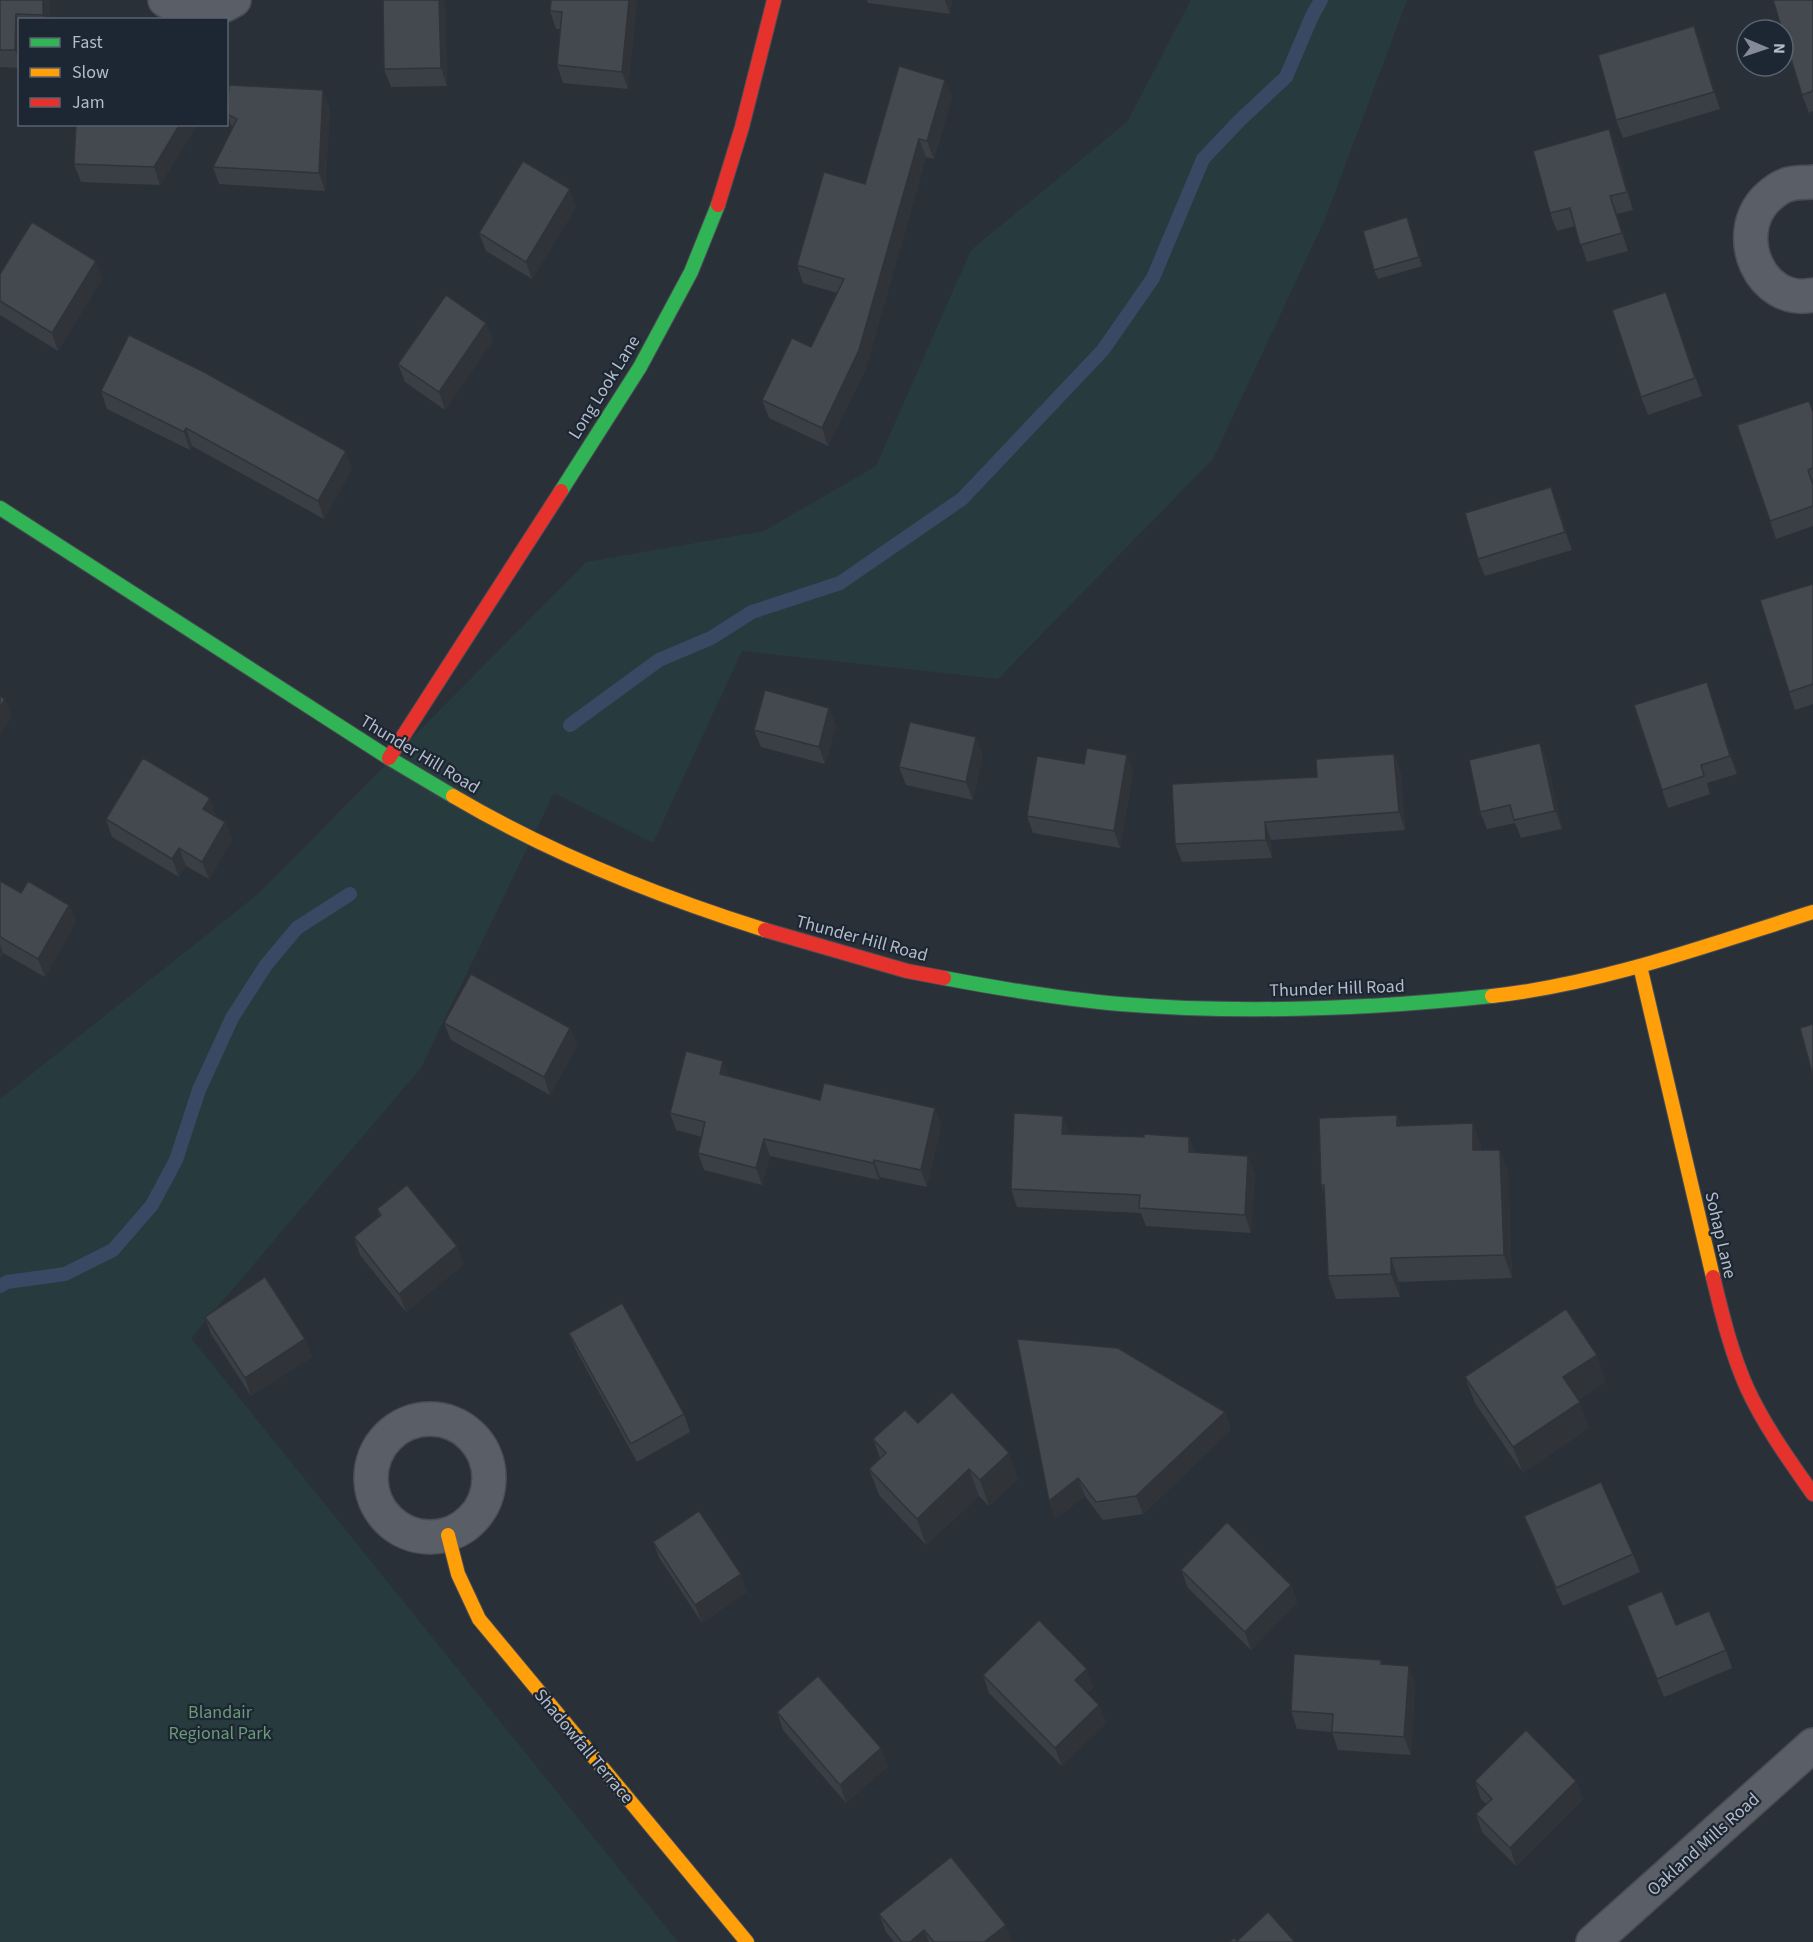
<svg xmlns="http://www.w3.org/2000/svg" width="1813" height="1942" font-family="'Source Sans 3',sans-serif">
<rect width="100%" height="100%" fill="#2a3038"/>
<!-- green -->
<polygon fill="#273a3e" points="1191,0 1407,0 1325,219 1213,459 998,679 742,651 653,843 554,793 421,1068 191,1338 678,1942 0,1942 0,1099 258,894 586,562 764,531 876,466 971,250 1127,122"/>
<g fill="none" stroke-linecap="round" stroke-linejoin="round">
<!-- stream -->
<g stroke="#384963" stroke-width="14">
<polyline points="570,725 659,660 711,638 752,612 840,583 962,499 1103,350 1153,278 1203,159 1240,120 1286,77 1312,16 1321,0"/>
<polyline points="0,1286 7,1282 65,1274 113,1250 152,1205 176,1160 199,1090 232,1018 266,965 297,928 350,894"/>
</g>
<defs>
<g id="street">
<path d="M165,0C188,14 211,14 234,0"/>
<path d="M1813,182C1806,183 1797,182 1790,184C1780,186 1773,192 1766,199C1731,235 1760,306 1813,295"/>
<circle cx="430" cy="1478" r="59"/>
<polyline points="1593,1942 1813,1745"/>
</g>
<g id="fast">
<polyline points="561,491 640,367 691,272 718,205"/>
<polyline points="0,508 389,758 453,796"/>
<path d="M944,978C1002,989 1061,999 1120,1004C1244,1014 1368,1009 1492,996"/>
</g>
<g id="slow">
<path d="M453,796C551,854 657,896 765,930"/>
<polyline points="1640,966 1713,1277"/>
<path d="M1492,996C1602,984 1708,945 1813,912"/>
<polyline points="448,1535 458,1574 479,1619 747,1942"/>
</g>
<g id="jam">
<polyline points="718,205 742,127 774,0"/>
<polyline points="389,758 561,491"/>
<polyline points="765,930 907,971 944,978"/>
<path d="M1713,1277C1722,1314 1731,1352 1747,1388C1764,1425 1789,1460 1813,1494"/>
</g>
</defs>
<!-- street casing -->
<use href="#street" stroke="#484c53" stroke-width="36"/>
<!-- fast casing -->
<use href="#fast" stroke="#484c53" stroke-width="16"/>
<!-- slow casing -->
<use href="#slow" stroke="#484c53" stroke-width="16"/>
<!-- jam casing -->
<use href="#jam" stroke="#484c53" stroke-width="16"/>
<!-- street -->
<use href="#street" stroke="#5a5e66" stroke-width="33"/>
<!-- fast -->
<use href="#fast" stroke="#30b455" stroke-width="14"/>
<!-- slow -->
<use href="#slow" stroke="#ff9f0a" stroke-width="14"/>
<!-- jam -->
<use href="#jam" stroke="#e5322d" stroke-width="14"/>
</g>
<!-- wall -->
<g fill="#3a3f45">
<polygon points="0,0 50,0 50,20 20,20 20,68 0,67"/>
<polygon points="383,0 445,0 447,86 391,87 384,69"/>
<polygon points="637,0 628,89 563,83 557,65 560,29 556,29 550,11"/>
<polygon points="867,0 952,0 950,14 868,3"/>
<polygon points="1813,0 1813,111 1809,113 1802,95"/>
<polygon points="1694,26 1701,44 1720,109 1623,138 1616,120"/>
<polygon points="945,80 952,97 934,159 926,157 866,368 828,446 769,418 762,400 811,347 837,293 803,283 797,265 865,184"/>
<polygon points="330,108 325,191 219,184 213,167 232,128 227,114"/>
<polygon points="76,124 197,124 160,185 81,182 74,164"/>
<polygon points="1616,147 1633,210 1617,214 1628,251 1587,262 1575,226 1557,231 1550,213"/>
<polygon points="576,207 532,279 486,251 479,233"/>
<polygon points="1410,226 1422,266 1378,279 1374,270"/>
<polygon points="96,261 102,279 58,351 0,315 0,274"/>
<polygon points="1666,292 1702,396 1648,415 1641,397"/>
<polygon points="486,323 493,340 445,410 405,382 398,364"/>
<polygon points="101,391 352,469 324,519 192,446 190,450 107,409"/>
<polygon points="1813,412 1813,526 1776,539 1770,521"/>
<polygon points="1558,505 1572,550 1485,576 1478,559"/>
<polygon points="1813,584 1813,704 1795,710 1789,692"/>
<polygon points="1713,700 1737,774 1707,783 1710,794 1668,808 1662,790"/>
<polygon points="829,708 836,726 825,764 761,747 754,730"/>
<polygon points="1540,743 1547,761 1562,829 1521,838 1515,823 1487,829 1480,812"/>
<polygon points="983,755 973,800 906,785 899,767"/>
<polygon points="1127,755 1133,773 1120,848 1033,833 1027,816 1084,764"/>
<polygon points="1401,771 1405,830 1271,840 1272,858 1182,862 1175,844 1317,777"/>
<polygon points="216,816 225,822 232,840 209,879 186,866 179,877 112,837 106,819"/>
<polygon points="0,881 21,893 69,905 76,922 45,977 3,953 0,960"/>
<polygon points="444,1023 570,1028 577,1046 550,1095 451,1040"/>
<polygon points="729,1076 820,1100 935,1108 941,1125 927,1187 880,1177 879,1180 770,1156 762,1185 704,1170 698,1153 702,1137 676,1130 670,1113"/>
<polygon points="1397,1115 1401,1126 1473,1123 1481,1146 1481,1150 1500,1150 1508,1173 1512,1278 1399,1282 1400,1297 1336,1299 1328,1276 1325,1195 1321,1185"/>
<polygon points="1069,1134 1144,1137 1189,1137 1195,1152 1255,1173 1251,1233 1146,1226 1141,1213 1017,1207 1011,1189"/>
<polygon points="377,1209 464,1264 406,1312 360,1255 354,1237 379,1216"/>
<polygon points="205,1317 305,1339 312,1357 251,1396 211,1334"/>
<polygon points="569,1333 684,1414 690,1432 637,1462 576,1350"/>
<polygon points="1017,1339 1225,1412 1231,1430 1143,1514 1103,1520 1085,1496 1055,1519"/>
<polygon points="1465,1377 1606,1381 1578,1400 1589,1428 1523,1473 1475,1403"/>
<polygon points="918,1423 1018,1479 989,1506 979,1496 926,1545 879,1495 869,1469 880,1458 873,1439"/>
<polygon points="1524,1516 1633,1554 1640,1572 1563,1606 1531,1534"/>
<polygon points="653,1542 747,1592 702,1623 660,1559"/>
<polygon points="1181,1570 1291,1585 1297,1603 1251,1650 1188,1588"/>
<polygon points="1627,1606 1676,1625 1726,1650 1732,1668 1664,1697"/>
<polygon points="1382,1664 1415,1684 1411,1755 1338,1750 1332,1732 1297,1729 1291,1711"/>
<polygon points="983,1675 1093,1687 1087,1693 1099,1705 1106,1723 1062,1766 989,1693"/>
<polygon points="777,1712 888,1766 846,1803 783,1730"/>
<polygon points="1475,1781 1576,1781 1583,1799 1516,1866 1482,1832 1476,1814 1486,1804 1481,1799"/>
<polygon points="879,1914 1012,1942 894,1942 886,1932"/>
</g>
<!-- shaded-wall -->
<g fill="#303338">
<polygon points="43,0 50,0 50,20 45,20 43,15"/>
<polygon points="439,0 445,0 447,86 441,68"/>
<polygon points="629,0 637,0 628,89 622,72"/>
<polygon points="945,0 952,0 950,14"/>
<polygon points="16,14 20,24 20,61 15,50"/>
<polygon points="1694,26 1701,44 1720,109 1714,92"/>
<polygon points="945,80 952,97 934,159 927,141"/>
<polygon points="323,90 330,108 325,191 319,173"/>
<polygon points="180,124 197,124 160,185 154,167"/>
<polygon points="1609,129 1616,147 1633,210 1627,192"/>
<polygon points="919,139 926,157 866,368 828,446 822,428"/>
<polygon points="570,189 576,207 532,279 526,262"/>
<polygon points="1610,196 1617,214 1628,251 1622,233"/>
<polygon points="96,261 102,279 58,351 52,333"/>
<polygon points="486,323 493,340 445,410 439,392"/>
<polygon points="186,428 192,446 190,450 184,432"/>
<polygon points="346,451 352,469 324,519 318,501"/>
<polygon points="1551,487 1558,505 1572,550 1565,532"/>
<polygon points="1707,682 1713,700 1737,774 1730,756"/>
<polygon points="5,699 12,717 0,735 0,707"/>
<polygon points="829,708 836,726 825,764 819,747"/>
<polygon points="976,737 983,755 973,800 966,782"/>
<polygon points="1540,743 1547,761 1562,829 1555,811"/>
<polygon points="1394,754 1401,771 1405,830 1399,812"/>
<polygon points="1127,755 1133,773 1120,848 1114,831"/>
<polygon points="210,798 216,816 203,809"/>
<polygon points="225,822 232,840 209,879 202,862"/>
<polygon points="1265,822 1271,840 1272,858 1266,840"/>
<polygon points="179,848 186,866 179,877 172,859"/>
<polygon points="69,905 76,922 45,977 38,959"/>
<polygon points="0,944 3,953 0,960"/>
<polygon points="570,1028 577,1046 550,1095 544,1077"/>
<polygon points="723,1061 730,1078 720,1074"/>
<polygon points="935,1108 941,1125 927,1187 921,1170"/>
<polygon points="1397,1115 1405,1138 1397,1126"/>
<polygon points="1063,1116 1069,1134 1068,1152 1062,1134"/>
<polygon points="1473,1123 1481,1146 1481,1173 1473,1150"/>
<polygon points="1189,1137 1196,1154 1189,1152"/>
<polygon points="764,1139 770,1156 762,1185 756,1168"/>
<polygon points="1500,1150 1508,1173 1512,1278 1504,1255"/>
<polygon points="1248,1156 1255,1173 1251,1233 1245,1215"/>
<polygon points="874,1160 880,1177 879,1180 873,1163"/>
<polygon points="457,1246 464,1264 406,1312 399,1294"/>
<polygon points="1391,1258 1399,1282 1400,1297 1391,1274"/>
<polygon points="305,1339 312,1357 251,1396 245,1378"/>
<polygon points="1597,1355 1606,1381 1573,1403 1563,1377"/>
<polygon points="1580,1402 1589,1428 1523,1473 1513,1447"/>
<polygon points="1225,1412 1231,1430 1143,1514 1136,1496"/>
<polygon points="1009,1453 1018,1479 989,1506 980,1480"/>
<polygon points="969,1469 979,1496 926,1545 917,1519"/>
<polygon points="1078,1478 1085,1496 1055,1519 1049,1501"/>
<polygon points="741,1574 747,1592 702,1623 695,1605"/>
<polygon points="1291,1585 1297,1603 1251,1650 1245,1632"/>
<polygon points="1409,1666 1415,1684 1411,1755 1404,1737"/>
<polygon points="1087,1669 1093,1687 1082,1698 1075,1680"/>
<polygon points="1099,1705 1106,1723 1062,1766 1055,1748"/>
<polygon points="881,1748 888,1766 846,1803 840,1785"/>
<polygon points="1576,1781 1583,1799 1516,1866 1510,1848"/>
<polygon points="1006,1925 1012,1942 984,1942"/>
<polygon points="924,1930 929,1942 910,1942"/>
</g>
<!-- building -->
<g fill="#444950" stroke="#303338" stroke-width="1.5">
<polygon points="0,0 43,0 43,15 16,14 15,50 0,50"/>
<polygon points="383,0 439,0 441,68 384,69"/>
<polygon points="551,0 629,0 622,72 557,65 562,12 550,11"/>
<polygon points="1773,0 1813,0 1813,91 1802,95"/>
<polygon points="1694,26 1714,92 1616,120 1598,55"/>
<polygon points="899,66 945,80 927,141 919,139 859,350 822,428 762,400 792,338 811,347 844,279 797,265 824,172 865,184"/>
<polygon points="229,85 323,90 319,173 213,167 237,119 227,114"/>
<polygon points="76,124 180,124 154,167 74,164"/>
<polygon points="1609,129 1627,192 1610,196 1622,233 1580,245 1570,208 1550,213 1533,151"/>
<polygon points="523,161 570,189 526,262 479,233"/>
<polygon points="1407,217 1419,257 1374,270 1363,231"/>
<polygon points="32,222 96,261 52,333 0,301 0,274"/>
<polygon points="1666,292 1695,378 1641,397 1612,310"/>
<polygon points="446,295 486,323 439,392 398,364"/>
<polygon points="129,335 204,372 346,451 318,501 186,428 184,432 101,391"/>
<polygon points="1809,401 1813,412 1813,468 1808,470 1813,485 1813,506 1770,521 1737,425"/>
<polygon points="1551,487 1565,532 1478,559 1465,513"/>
<polygon points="1813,584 1813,684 1789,692 1760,600"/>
<polygon points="1707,682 1730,756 1701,765 1704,776 1662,790 1634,705"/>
<polygon points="765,690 829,708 819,747 754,730"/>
<polygon points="0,696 5,699 0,707"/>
<polygon points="910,722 976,737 966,782 899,767"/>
<polygon points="1540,743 1555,811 1514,820 1510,805 1480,812 1469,760"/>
<polygon points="1087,748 1127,755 1114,831 1027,816 1037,756 1084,764"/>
<polygon points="1394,754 1399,812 1265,822 1266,840 1175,844 1172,784 1317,777 1316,759"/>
<polygon points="143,758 210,798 203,809 225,822 202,862 179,848 172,859 106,819"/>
<polygon points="0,881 21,893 28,881 69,905 38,959 0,937"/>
<polygon points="471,974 570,1028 544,1077 444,1023"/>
<polygon points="1813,1024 1813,1076 1800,1028"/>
<polygon points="686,1051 723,1061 720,1074 820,1100 824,1083 935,1108 921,1170 874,1160 873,1163 764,1139 756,1168 698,1153 705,1122 670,1113"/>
<polygon points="1014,1113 1063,1116 1062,1134 1144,1137 1144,1134 1189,1137 1189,1152 1248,1156 1245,1215 1139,1208 1140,1195 1011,1189"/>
<polygon points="1397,1115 1397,1126 1473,1123 1473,1150 1500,1150 1504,1255 1391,1258 1391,1274 1328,1276 1324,1185 1321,1185 1319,1118"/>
<polygon points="407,1185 457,1246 399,1294 354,1237 381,1215 377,1209"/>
<polygon points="265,1277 305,1339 245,1378 205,1317"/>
<polygon points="622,1303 684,1414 631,1444 569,1333"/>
<polygon points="1566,1309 1597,1355 1563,1377 1580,1402 1513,1447 1465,1377"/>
<polygon points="1017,1339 1118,1348 1225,1412 1136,1496 1096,1502 1078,1478 1049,1501"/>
<polygon points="952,1392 1009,1453 980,1480 969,1469 917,1519 869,1469 886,1453 873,1439 905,1410 918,1423"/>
<polygon points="1601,1482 1633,1554 1556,1588 1524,1516"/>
<polygon points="699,1511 741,1574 695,1605 653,1542"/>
<polygon points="1227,1522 1291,1585 1245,1632 1181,1570"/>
<polygon points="1662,1591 1676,1625 1709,1611 1726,1650 1657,1679 1627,1606"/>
<polygon points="1039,1620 1087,1669 1075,1680 1099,1705 1055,1748 983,1675"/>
<polygon points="1294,1654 1381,1660 1381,1664 1409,1666 1404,1737 1332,1732 1333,1714 1291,1711"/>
<polygon points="818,1676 881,1748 840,1785 777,1712"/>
<polygon points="1526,1730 1576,1781 1510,1848 1476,1814 1492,1799 1475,1781"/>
<polygon points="951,1857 1006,1925 984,1942 934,1942 924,1930 910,1942 902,1942 879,1914"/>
<polygon points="1268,1912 1295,1942 1229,1942 1234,1938 1237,1941"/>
</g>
<g text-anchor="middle" stroke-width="4.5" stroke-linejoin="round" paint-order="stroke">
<!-- street labels -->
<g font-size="18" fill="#b4bcc9" stroke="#1d2633">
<text transform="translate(604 387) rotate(-58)" y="6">Long Look Lane</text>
<text transform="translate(420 754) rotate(31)" y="6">Thunder Hill Road</text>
<text transform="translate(862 938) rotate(15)" y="6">Thunder Hill Road</text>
<text transform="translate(1337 988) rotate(-2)" y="6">Thunder Hill Road</text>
<text transform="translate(1721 1235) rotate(77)" y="6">Sohap Lane</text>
<text transform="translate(584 1746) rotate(50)" y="6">Shadowfall Terrace</text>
<text transform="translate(1703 1844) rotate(-42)" y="6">Oakland Mills Road</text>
</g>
<!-- park labels -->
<g font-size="18" fill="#6b9a76" stroke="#1d2633">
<text x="220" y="1718">Blandair<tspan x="220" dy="21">Regional Park</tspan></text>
</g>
</g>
<!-- legend -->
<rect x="18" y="18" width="210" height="108" fill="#1d2633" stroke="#59626f" stroke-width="1.5"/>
<rect x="30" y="38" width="30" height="9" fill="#30b455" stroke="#59626f" stroke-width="1.5"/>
<text x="72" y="48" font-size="18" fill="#b4bcc9">Fast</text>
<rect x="30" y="68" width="30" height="9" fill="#ff9f0a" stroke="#59626f" stroke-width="1.5"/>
<text x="72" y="78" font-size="18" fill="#b4bcc9">Slow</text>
<rect x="30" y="98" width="30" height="9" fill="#e5322d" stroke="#59626f" stroke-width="1.5"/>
<text x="72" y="108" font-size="18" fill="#b4bcc9">Jam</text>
<!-- north arrow -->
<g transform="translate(1765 48) rotate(92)"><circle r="28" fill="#1d2633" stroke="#59626f" stroke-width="1.5"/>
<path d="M0-4.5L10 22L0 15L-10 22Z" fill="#848b96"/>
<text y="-9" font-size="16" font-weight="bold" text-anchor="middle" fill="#b4bcc9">N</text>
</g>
</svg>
